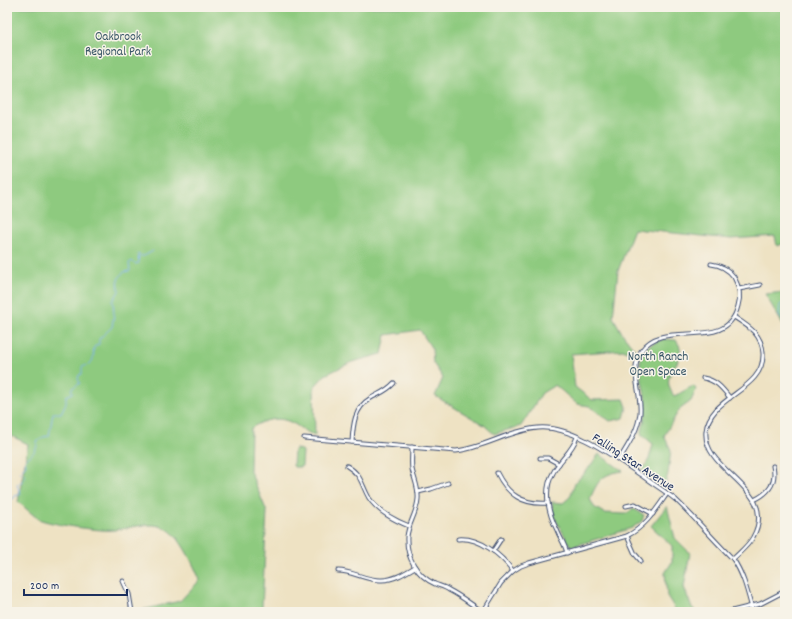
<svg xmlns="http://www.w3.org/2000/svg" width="792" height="619" font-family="Dekko,sans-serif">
<rect width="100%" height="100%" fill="#f7f3e8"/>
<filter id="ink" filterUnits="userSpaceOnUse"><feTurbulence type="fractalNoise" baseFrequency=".025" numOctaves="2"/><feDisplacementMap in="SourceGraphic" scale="8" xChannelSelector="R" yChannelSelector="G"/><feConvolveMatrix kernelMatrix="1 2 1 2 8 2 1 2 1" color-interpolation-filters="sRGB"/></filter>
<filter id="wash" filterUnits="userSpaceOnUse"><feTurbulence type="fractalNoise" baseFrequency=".012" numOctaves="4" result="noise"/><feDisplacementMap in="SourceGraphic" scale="16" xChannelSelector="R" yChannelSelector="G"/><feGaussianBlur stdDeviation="0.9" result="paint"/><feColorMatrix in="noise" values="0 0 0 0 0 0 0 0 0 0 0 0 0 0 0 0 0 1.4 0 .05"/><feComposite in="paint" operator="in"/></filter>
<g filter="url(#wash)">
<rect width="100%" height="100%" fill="#eee2c3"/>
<!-- green -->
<g fill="#8eca7f" stroke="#547c6e">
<path d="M7,7H785V243L777,246L775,236L731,239L634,229L618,271L613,317L622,333L635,350L632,354L623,350L571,354L575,387L592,400L624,399L627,407L624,418L610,421L589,406L577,404L555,385L542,393L521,426L494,434L484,425L435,396L443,378L433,363L432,349L420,330L386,335L382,354L352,362L325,375L314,387L315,435C305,432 304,430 296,425C280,415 266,419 251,428L250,471L267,512L262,607L268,612H142L141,610L180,601L200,580C194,566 180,534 165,528C150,521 131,528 114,530C104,532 48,524 39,519C32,515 25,507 18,502L28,444L7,434Z"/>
<polygon points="785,292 785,328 765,294"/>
<path d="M663,339L676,340C693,363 655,370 674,396C682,393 687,388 694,386L696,390L691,401L679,410L664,436L671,450L668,474L664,486L642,471L649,459L653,444L641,434C645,420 647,410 645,397C643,379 633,360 649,346C653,343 659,341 663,339Z"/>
<polygon points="296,449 301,450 303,451 302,466 300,467 294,467 293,465 294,450"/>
<path d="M599,454L623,471C602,474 598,480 590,499L594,507L604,513L625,514L634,509L644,515L642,521L632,528L571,547L553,515L552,502L563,503L570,497L575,483L588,469Z"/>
<polygon points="667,506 675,538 690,553 684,587 691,606 696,612 677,612 667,596 665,573 672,562 672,546 651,526"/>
</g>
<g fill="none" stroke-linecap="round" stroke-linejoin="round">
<!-- stream -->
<g stroke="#80b2ec" stroke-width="1">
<polyline points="785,297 783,303 780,305 779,316 785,323"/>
<path d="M7,507L9,506L8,501L9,498L13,499L15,496L21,494L17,485L25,479V474L20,473V471L26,465L25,460C31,455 38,450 37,442L43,437L49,436L53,413H61L66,403V396L73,393L71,389L80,383L78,379L79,375L82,374V367C84,366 86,366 89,364C95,361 93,353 94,347L99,344V339L112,327L114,314L113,301L119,291L118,279L124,272L130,271L129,263L132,261L135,264L139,263L138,254L141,256H144L153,251"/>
</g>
</g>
</g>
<g filter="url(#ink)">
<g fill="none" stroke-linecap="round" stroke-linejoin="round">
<defs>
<g id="minor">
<polyline points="739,289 760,285"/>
<path d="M703,378C716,380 722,388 730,398"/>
<path d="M304,438L456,451C484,448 510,430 538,428C572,425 614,457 641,475C653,484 665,491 676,500C696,519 714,540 733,559C744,575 748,594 753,612"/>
<path d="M352,442C353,425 354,408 371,398C380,393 387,391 394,383"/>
<path d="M412,447C412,455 411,462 412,469C414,479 419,488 418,499C417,513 408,524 407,537C406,557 417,576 435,584C440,586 445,587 449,590C461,596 472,605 483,612"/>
<polyline points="540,458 548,458 559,464"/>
<path d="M619,460C628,445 638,431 640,413C642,393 629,370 641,351C664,316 726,355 738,306C741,297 739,286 734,277C728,269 721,265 711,264"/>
<path d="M347,466C362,475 361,484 369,498C378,512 394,520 409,526"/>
<path d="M497,473C508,495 523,505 548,503"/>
<polyline points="418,492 431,489 448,483"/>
<path d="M754,500C769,493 777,483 773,466"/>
<polyline points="626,506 635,504 653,514"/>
<polyline points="627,536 635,554 641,561"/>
<path d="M458,539C480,537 501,555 513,571"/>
<polyline points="493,551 501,539"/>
<path d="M567,553C565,544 560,538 557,530C548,513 543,490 553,473C560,459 572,452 577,437"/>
<path d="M733,559C740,552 749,545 753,537C780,488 702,473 706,431C710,395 765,391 763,353C762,334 748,326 734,317"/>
<path d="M338,571C353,571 367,581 382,580C394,580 405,573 415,567"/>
<polyline points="123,581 129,594 132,612"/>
<path d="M483,612L501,583L513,571L521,566L529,563L627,536C646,526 655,511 667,494"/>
<polyline points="728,612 760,604 785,591"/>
</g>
</defs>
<!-- minor casing -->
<use href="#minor" stroke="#3b4a6d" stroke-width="5"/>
<!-- minor -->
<use href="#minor" stroke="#fff" stroke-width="3"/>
</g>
</g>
<g text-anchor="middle" stroke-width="3" stroke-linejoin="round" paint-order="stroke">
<!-- park labels -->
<g font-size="13" fill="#385666" stroke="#f7f3e8">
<text x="118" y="40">Oakbrook<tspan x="118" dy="15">Regional Park</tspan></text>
<text x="658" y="360">North Ranch<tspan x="658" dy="15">Open Space</tspan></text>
</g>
<!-- street labels -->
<g font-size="13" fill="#1b2f5e" stroke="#f7f3e8">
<text transform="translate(634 461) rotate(33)" y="5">Falling Star Avenue</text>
</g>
</g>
<!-- margin -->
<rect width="792" height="619" fill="none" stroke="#f7f3e8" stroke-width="24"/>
<!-- scale -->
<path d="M24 589v6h103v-6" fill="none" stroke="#1b2f5e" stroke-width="2"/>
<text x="30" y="589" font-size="12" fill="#1b2f5e" stroke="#f7f3e8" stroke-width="3" paint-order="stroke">200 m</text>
</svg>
